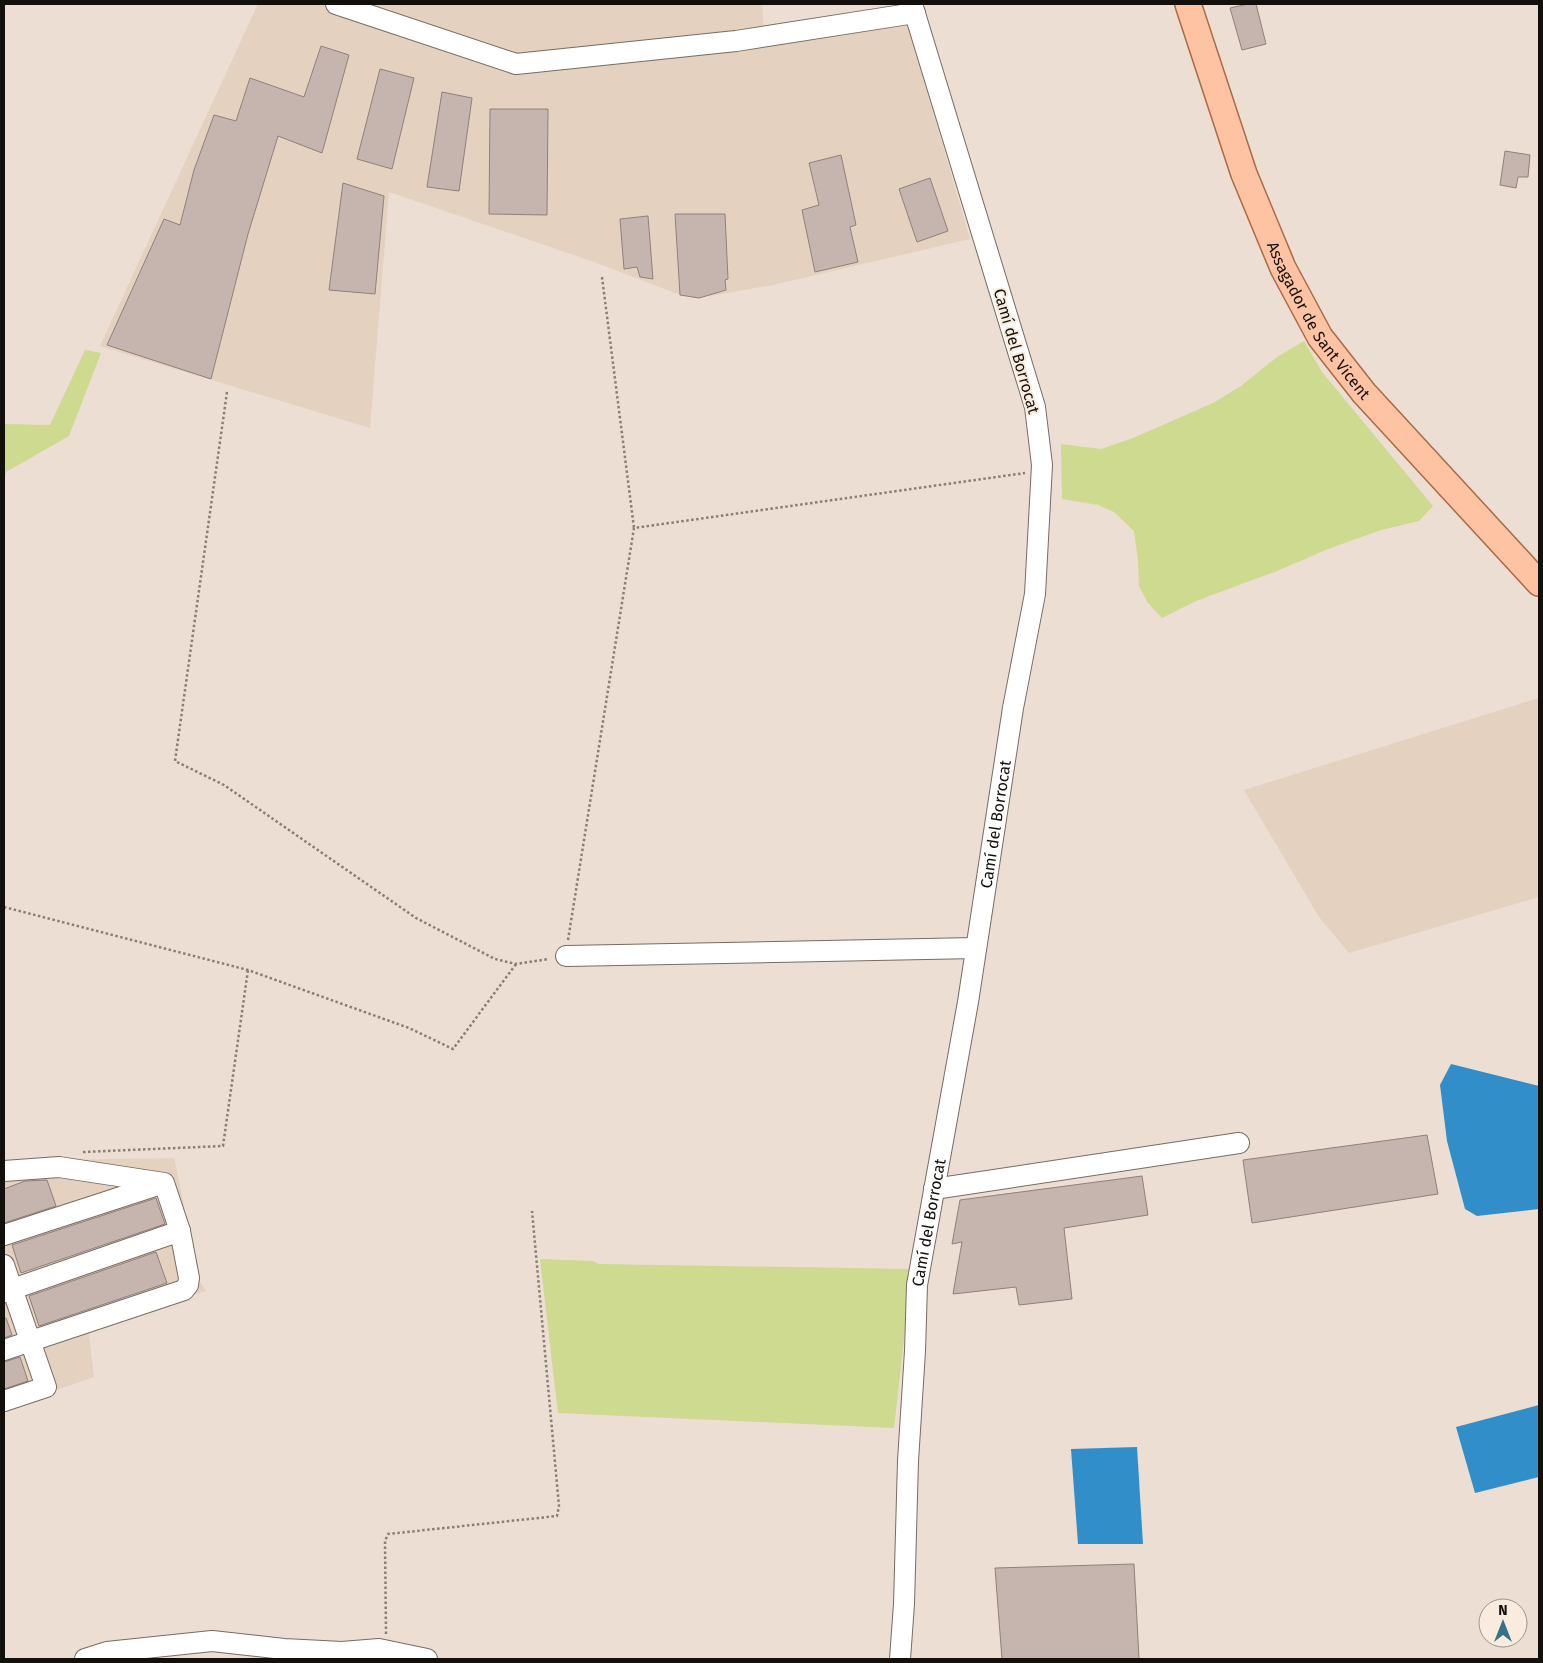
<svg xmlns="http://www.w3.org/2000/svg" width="1543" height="1663" font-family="'Fira Sans',sans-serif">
<rect width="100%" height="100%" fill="#ecded2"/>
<!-- built -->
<g fill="#e4d1bf">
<polygon points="258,4 762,4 764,32 903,9 970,239 773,285 699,298 680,295 597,263 389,192 370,428 100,346"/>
<polygon points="1539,698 1539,897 1349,953 1319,917 1244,790"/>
<polygon points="174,1158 200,1282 206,1291 88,1327 94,1377 4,1408 4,1161"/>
</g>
<!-- green -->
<g fill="#ceda90">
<polygon points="1304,341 1322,372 1433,506 1419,521 1381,530 1328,549 1277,571 1196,601 1162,618 1148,603 1139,586 1138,560 1134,531 1114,512 1098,505 1062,499 1061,444 1101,449 1133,438 1213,403 1241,386 1277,357"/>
<polygon points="85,350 101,353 69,436 6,472 4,482 4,424 50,425"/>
<polygon points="540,1259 593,1261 599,1264 912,1269 894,1428 558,1413"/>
</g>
<!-- water -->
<g fill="#328ec8">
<polygon points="1451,1064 1539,1086 1539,1209 1477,1216 1465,1209 1447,1141 1440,1085"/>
<polygon points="1539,1405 1539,1477 1475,1493 1456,1427"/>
<polygon points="1137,1447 1143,1544 1078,1544 1071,1449"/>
</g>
<!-- building -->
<g fill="#c6b5ae" stroke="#908079">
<polygon points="1248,4 1256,4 1266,44 1242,50 1230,8"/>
<polygon points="321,46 349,55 322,153 278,136 248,234 211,379 107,345 164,219 180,225 194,170 214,115 236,121 250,78 304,97"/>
<polygon points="380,69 414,78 392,169 357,159"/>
<polygon points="442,92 472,98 459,191 427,187"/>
<polygon points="490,109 548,109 547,215 489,214"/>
<polygon points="1505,151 1530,155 1528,177 1518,177 1516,188 1500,185"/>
<polygon points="841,155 856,225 850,227 858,262 815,272 802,210 819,205 809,163"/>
<polygon points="930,178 948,231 917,242 899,189"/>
<polygon points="343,183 384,196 375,294 329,290"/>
<polygon points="675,214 725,214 728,279 725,280 726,290 699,298 680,295"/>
<polygon points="648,216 653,279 640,277 637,267 624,269 620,219"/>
<polygon points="1427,1135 1438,1194 1252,1223 1243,1160"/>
<polygon points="1142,1176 1148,1215 1064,1228 1072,1299 1019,1305 1016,1287 953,1294 962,1242 952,1244 960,1200"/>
<polygon points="47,1180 56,1206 4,1223 4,1189 25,1181"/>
<polygon points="156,1198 165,1224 21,1273 12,1245"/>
<polygon points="156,1252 167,1283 39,1326 29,1296"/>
<polygon points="4,1318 6,1318 12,1335 4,1338"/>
<polygon points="20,1357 28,1381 4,1389 4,1362"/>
<polygon points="1134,1564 1139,1659 1002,1659 995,1568"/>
</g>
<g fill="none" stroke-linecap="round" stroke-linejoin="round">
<defs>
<g id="minor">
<polyline points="336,4 516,64 736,41 915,13"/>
<polyline points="566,956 976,948"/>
<polyline points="4,1171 59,1167 164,1183 180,1231 189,1278 188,1285 184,1290 4,1350"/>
<polyline points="934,1189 1239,1143"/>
<polyline points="4,1235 161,1184"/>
<polyline points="4,1265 46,1387 4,1401"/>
<polyline points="4,1292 180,1231"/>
<polyline points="85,1659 107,1652 212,1641 284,1649 342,1652 379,1649 427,1659"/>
<path id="s1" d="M900,1659L904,1604L908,1461L915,1351L917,1285L968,1002L1013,708L1035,594L1042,465L1035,407L912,4"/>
</g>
<g id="major">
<path id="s2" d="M1188,4L1244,174L1283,268L1320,337L1364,393L1539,583"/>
</g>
</defs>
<!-- minor casing -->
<use href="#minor" stroke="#776c61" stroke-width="22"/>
<!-- major casing -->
<use href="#major" stroke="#aa6a45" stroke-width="28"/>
<!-- path -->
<g stroke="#887e76" stroke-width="2.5" stroke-dasharray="2.5 2.5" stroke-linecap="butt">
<polyline points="602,277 634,528"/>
<polyline points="227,392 175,761 224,785 416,918 495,959 516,964 549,959"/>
<polyline points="4,907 248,970 409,1028 453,1049 516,964"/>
<polyline points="568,940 634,528 1025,473"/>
<polyline points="83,1152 223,1146 248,970"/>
<polyline points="386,1634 385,1541 388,1534 557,1516 559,1506 532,1211"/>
</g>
<!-- minor -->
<use href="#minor" stroke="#fff" stroke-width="20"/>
<!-- major -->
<use href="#major" stroke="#fdc3a2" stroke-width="25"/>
</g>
<g text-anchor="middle" stroke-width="4" stroke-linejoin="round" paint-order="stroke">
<!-- street labels -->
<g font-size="16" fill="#130f0b" stroke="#f9ecdf">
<text dy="6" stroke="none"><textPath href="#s2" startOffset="344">Assagador de Sant Vicent</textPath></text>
<text transform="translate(1017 351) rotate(74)" y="6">Camí del Borrocat</text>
<text dy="6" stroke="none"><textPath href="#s1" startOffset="842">Camí del Borrocat</textPath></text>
<text dy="6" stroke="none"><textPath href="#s1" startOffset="438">Camí del Borrocat</textPath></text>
</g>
</g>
<!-- border -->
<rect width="1543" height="1663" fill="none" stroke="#130f0b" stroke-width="10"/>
<!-- north arrow -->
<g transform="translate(1503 1623)"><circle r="24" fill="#f9ecdf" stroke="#9d948a"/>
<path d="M0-4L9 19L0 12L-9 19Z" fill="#357389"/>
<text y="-8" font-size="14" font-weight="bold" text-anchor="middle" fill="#130f0b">N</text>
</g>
</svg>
